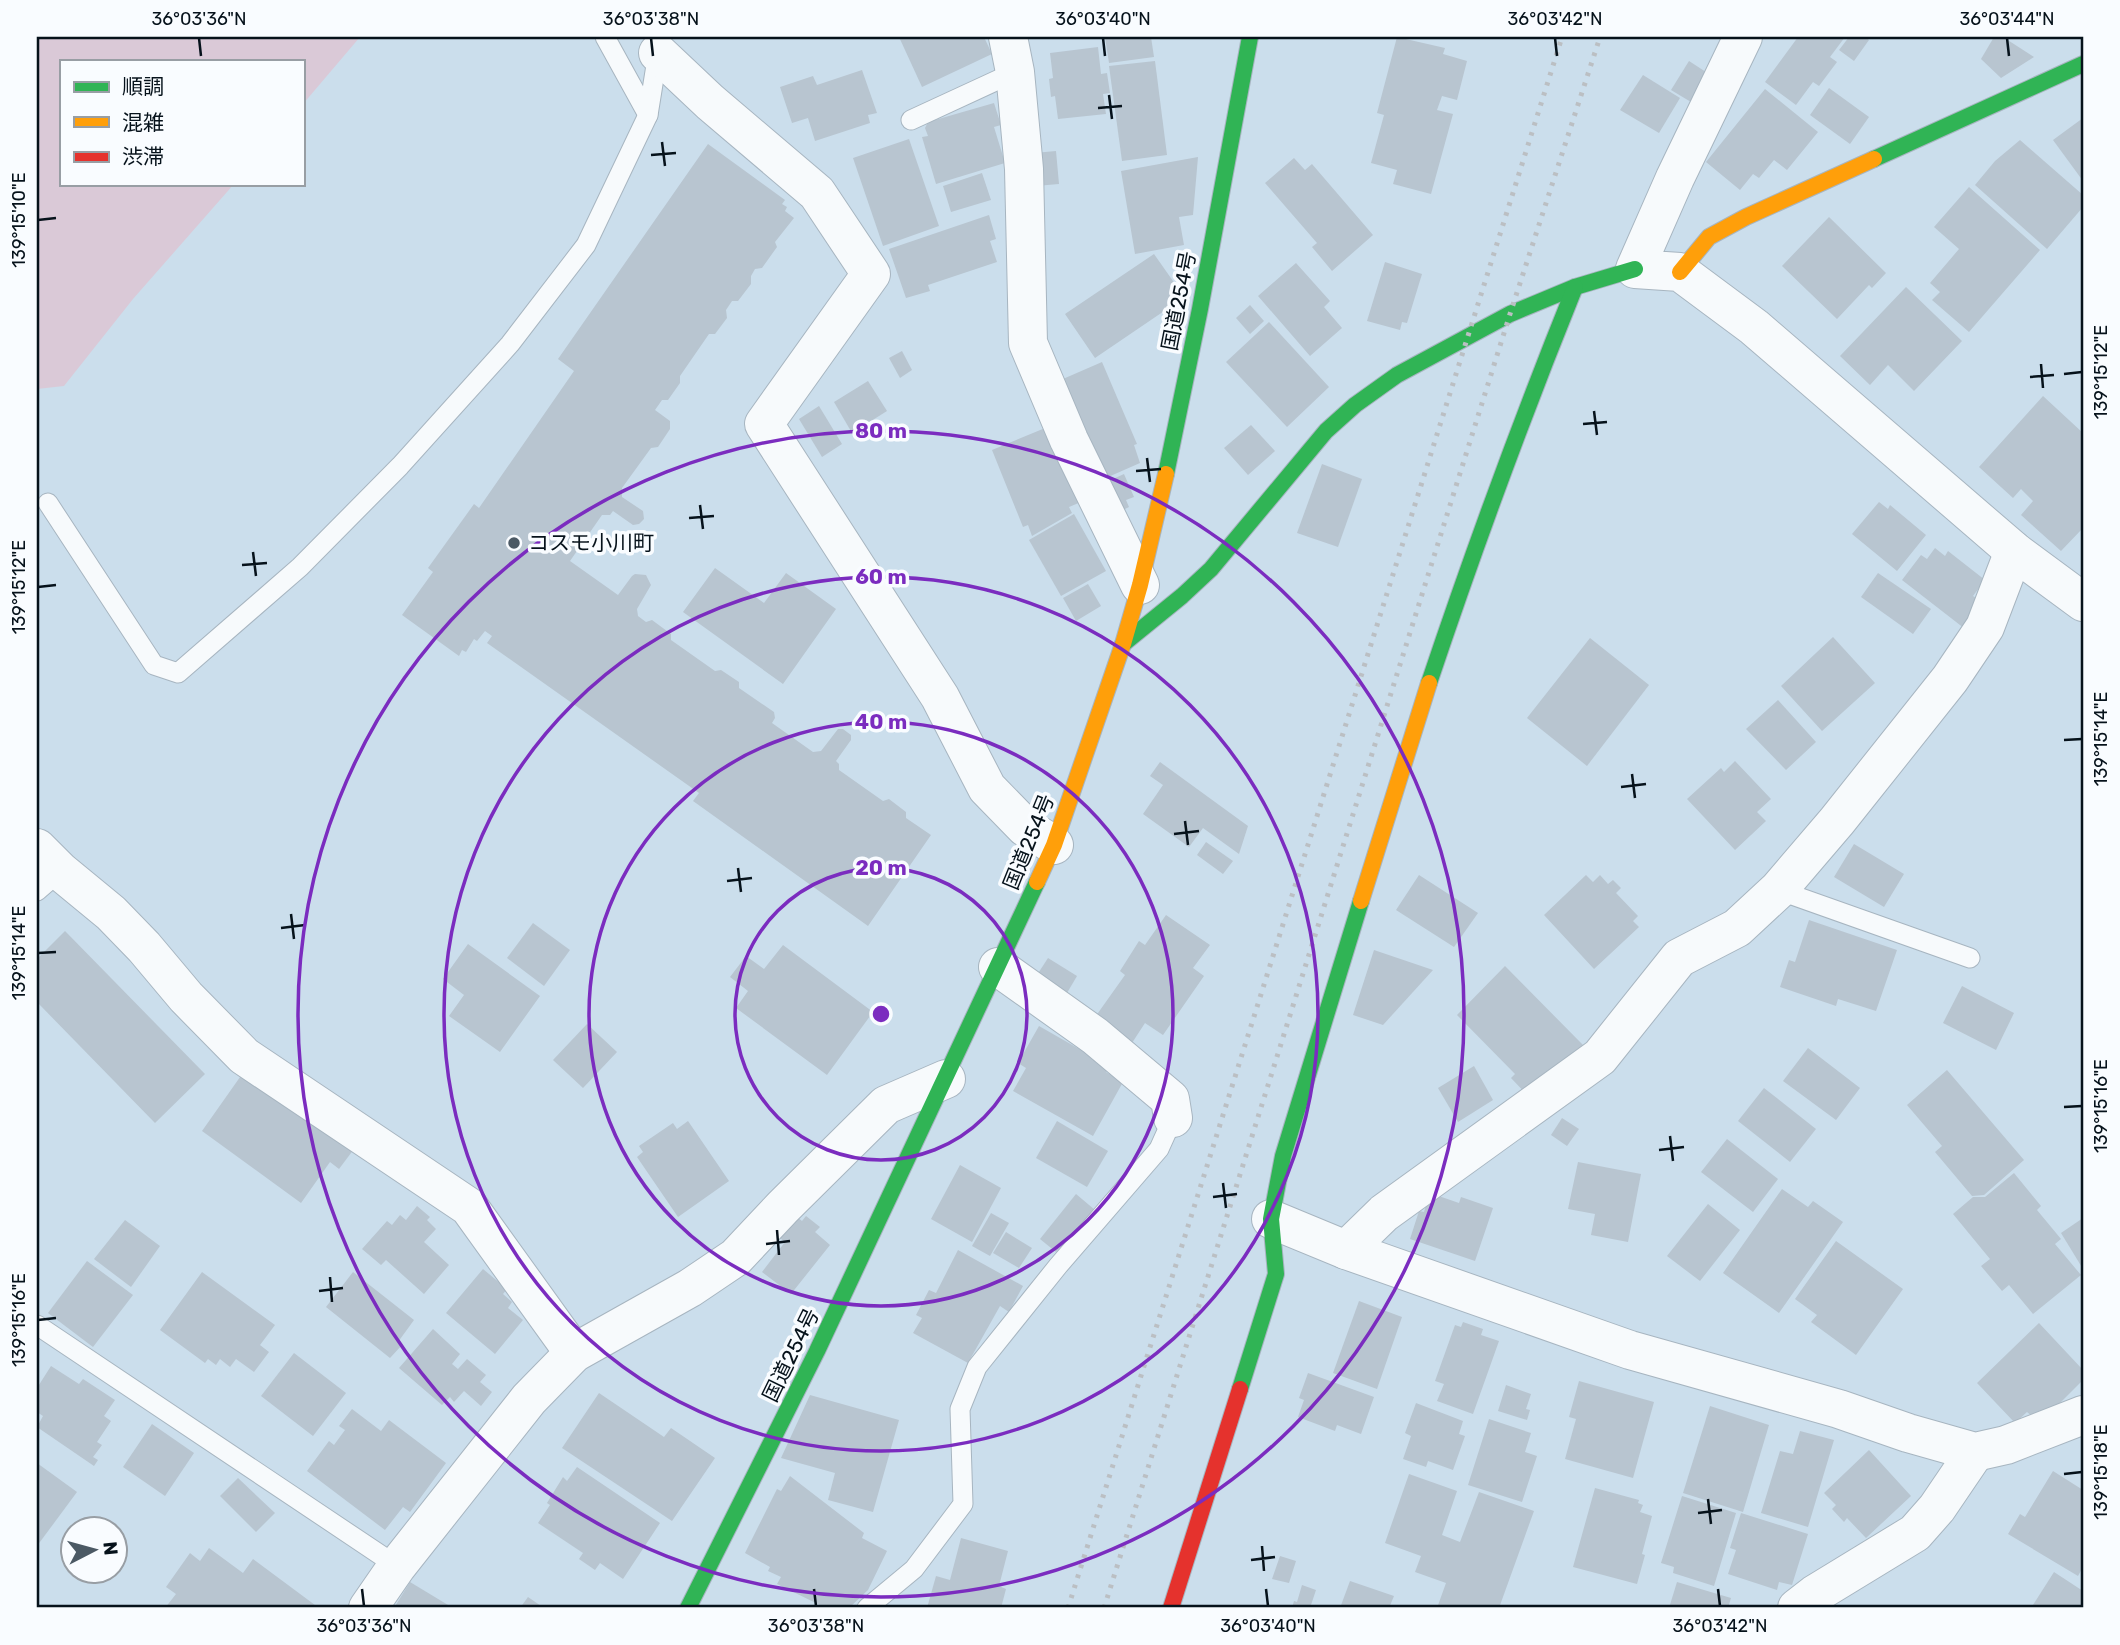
<svg xmlns="http://www.w3.org/2000/svg" width="2120" height="1645" font-family="Rubik,'Noto Sans JP',sans-serif">
<rect width="100%" height="100%" fill="#cbdeec"/>
<!-- green -->
<polygon fill="#dac9d7" points="37,37 360,37 303,104 303,61 61,61 61,184 234,184 133,299 64,386 37,389"/>
<!-- building -->
<g fill="#b8c5d0">
<polygon points="899,37 984,37 992,54 922,87"/>
<polygon points="1105,37 1151,37 1154,57 1109,63"/>
<polygon points="1397,37 1445,48 1443,54 1467,61 1457,100 1442,96 1437,110 1453,114 1431,194 1393,184 1397,170 1371,163 1384,115 1377,113"/>
<polygon points="1798,37 1845,37 1830,57 1837,62 1819,86 1813,82 1796,105 1765,82"/>
<polygon points="1849,37 1865,37 1869,40 1854,61 1839,50"/>
<polygon points="1994,37 2003,37 2034,57 2001,78 1981,59"/>
<polygon points="1098,47 1101,74 1107,73 1110,93 1103,94 1106,114 1058,119 1055,96 1051,97 1049,79 1053,78 1050,53"/>
<polygon points="1155,61 1167,155 1122,161 1109,66"/>
<polygon points="1689,61 1709,74 1691,102 1671,90"/>
<polygon points="862,70 877,113 868,115 870,123 815,141 808,118 792,123 780,87 813,76 817,85"/>
<polygon points="1643,75 1680,98 1659,133 1620,110"/>
<polygon points="1829,88 1869,117 1850,144 1810,115"/>
<polygon points="1765,89 1818,132 1787,170 1774,160 1759,178 1753,174 1740,190 1706,162"/>
<polygon points="994,103 1001,125 994,127 1005,163 936,184 922,137 928,136 925,128 928,122"/>
<polygon points="2083,118 2083,181 2053,140"/>
<polygon points="909,139 939,226 883,246 853,158"/>
<polygon points="2020,140 2083,195 2083,207 2047,249 1975,185 1995,161"/>
<polygon points="708,144 785,200 782,204 787,207 785,211 794,218 775,242 777,247 762,268 755,269 751,276 751,284 738,301 732,301 726,310 727,318 715,334 709,334 680,376 680,383 668,400 662,400 655,410 670,421 670,429 658,447 651,448 622,488 622,497 643,511 644,519 639,524 633,525 613,511 610,515 602,515 570,561 618,595 632,576 635,574 646,575 651,585 637,609 638,616 646,622 652,620 671,634 671,640 715,671 721,670 739,682 739,688 774,712 775,718 772,723 813,752 821,751 838,729 843,729 851,735 851,740 836,761 839,764 839,770 883,801 889,799 906,812 906,818 931,835 868,926 693,801 699,793 487,643 492,636 485,631 477,641 474,639 466,652 462,650 459,656 402,615 433,572 428,568 474,504 479,508 574,371 558,359"/>
<polygon points="1056,151 1059,184 1036,186 1034,153"/>
<polygon points="1198,157 1193,215 1179,217 1184,245 1135,254 1121,171"/>
<polygon points="1294,158 1305,170 1312,164 1373,235 1332,271 1312,247 1317,243 1265,183"/>
<polygon points="982,173 991,200 951,212 943,186"/>
<polygon points="1969,187 2040,250 1969,332 1932,300 1940,292 1930,283 1959,249 1934,227"/>
<polygon points="989,215 996,239 990,241 997,262 928,285 930,291 906,298 889,249"/>
<polygon points="1829,217 1886,273 1872,288 1869,285 1837,319 1782,266"/>
<polygon points="1154,254 1180,291 1169,298 1173,305 1095,358 1065,314"/>
<polygon points="1385,262 1422,274 1407,323 1402,322 1400,330 1367,321"/>
<polygon points="1296,263 1330,301 1324,307 1342,328 1310,356 1258,296"/>
<polygon points="1906,287 1962,341 1914,391 1888,365 1870,385 1840,356"/>
<polygon points="1250,305 1264,321 1250,334 1236,318"/>
<polygon points="1269,322 1329,387 1287,427 1226,362"/>
<polygon points="902,351 912,370 900,378 889,358"/>
<polygon points="1102,362 1137,444 1134,445 1140,463 1099,481 1056,382"/>
<polygon points="868,381 887,411 852,433 834,402"/>
<polygon points="2043,396 2083,433 2083,528 2061,551 2021,515 2033,501 2021,489 2013,498 1979,467"/>
<polygon points="819,406 842,444 822,457 799,419"/>
<polygon points="1251,425 1275,451 1248,475 1224,448"/>
<polygon points="1050,426 1081,502 1069,507 1072,513 1032,536 1028,525 1023,527 992,450"/>
<polygon points="1322,464 1362,479 1338,547 1297,533"/>
<polygon points="1124,474 1134,497 1126,500 1129,507 1115,514 1102,484"/>
<polygon points="1879,502 1888,509 1890,505 1926,535 1897,571 1852,534"/>
<polygon points="1074,514 1106,571 1061,596 1029,540"/>
<polygon points="1935,548 1945,556 1948,551 1985,580 1973,596 1979,600 1969,632 1902,580 1921,555 1927,559"/>
<polygon points="715,568 764,603 786,573 836,609 783,684 683,612"/>
<polygon points="1878,573 1931,609 1913,634 1861,597"/>
<polygon points="1088,584 1101,606 1076,621 1063,598"/>
<polygon points="1833,637 1875,683 1822,731 1781,686"/>
<polygon points="1590,638 1649,685 1587,766 1527,718"/>
<polygon points="1778,700 1816,742 1786,770 1746,729"/>
<polygon points="1735,761 1771,799 1757,812 1766,821 1735,850 1687,799 1721,768 1724,772"/>
<polygon points="1160,762 1248,826 1239,854 1203,828 1189,847 1143,814 1163,785 1150,776"/>
<polygon points="1206,842 1233,861 1223,874 1197,855"/>
<polygon points="1854,844 1904,874 1884,907 1834,877"/>
<polygon points="1419,875 1478,913 1454,947 1396,910"/>
<polygon points="1586,875 1593,882 1600,875 1608,884 1613,880 1621,888 1616,893 1638,916 1633,921 1639,927 1594,969 1544,915"/>
<polygon points="1166,915 1210,945 1193,968 1204,976 1163,1035 1145,1023 1130,1046 1093,1020 1125,975 1120,971 1139,941 1145,945"/>
<polygon points="1809,920 1897,950 1876,1011 1838,999 1836,1006 1780,987 1789,960 1795,962"/>
<polygon points="533,923 570,950 544,986 507,958"/>
<polygon points="65,931 205,1074 155,1123 37,1002 37,959"/>
<polygon points="468,944 540,996 500,1052 449,1016 464,995 443,979"/>
<polygon points="783,945 873,1012 827,1075 736,1008 748,991 730,977 746,956 764,969"/>
<polygon points="1374,950 1433,970 1383,1025 1353,1015"/>
<polygon points="1048,958 1077,976 1067,993 1037,975"/>
<polygon points="1505,966 1583,1045 1530,1098 1511,1078 1515,1074 1457,1015"/>
<polygon points="1962,986 2014,1013 1996,1050 1943,1023"/>
<polygon points="587,1024 617,1052 583,1088 553,1060"/>
<polygon points="1039,1026 1109,1066 1106,1072 1123,1082 1093,1136 1013,1091 1026,1068 1018,1063"/>
<polygon points="1808,1048 1860,1088 1836,1120 1783,1081"/>
<polygon points="1474,1066 1493,1100 1458,1122 1438,1088"/>
<polygon points="245,1070 354,1149 339,1169 330,1162 301,1203 202,1131"/>
<polygon points="1947,1070 2024,1160 1984,1195 1972,1196 1935,1152 1942,1146 1907,1105"/>
<polygon points="1764,1088 1816,1129 1790,1162 1738,1121"/>
<polygon points="1562,1118 1579,1129 1567,1146 1551,1135"/>
<polygon points="688,1121 729,1181 678,1217 637,1157 643,1152 639,1146 673,1123 677,1129"/>
<polygon points="1057,1121 1108,1151 1087,1187 1036,1158"/>
<polygon points="1727,1139 1778,1179 1753,1212 1701,1172"/>
<polygon points="1578,1162 1641,1174 1628,1242 1591,1235 1595,1214 1568,1209"/>
<polygon points="960,1165 1001,1188 972,1242 931,1219"/>
<polygon points="2014,1173 2041,1206 2037,1210 2061,1239 2055,1244 2081,1275 2033,1314 2009,1285 2002,1291 1981,1266 1990,1259 1953,1214 1973,1197 1985,1197"/>
<polygon points="1782,1189 1808,1207 1813,1201 1843,1222 1779,1313 1723,1273"/>
<polygon points="1430,1193 1459,1203 1461,1197 1493,1208 1475,1261 1410,1239 1419,1211 1424,1212"/>
<polygon points="1076,1194 1095,1210 1056,1252 1040,1239"/>
<polygon points="1708,1204 1740,1230 1700,1281 1667,1256"/>
<polygon points="417,1206 430,1217 427,1220 436,1229 424,1242 449,1265 424,1294 386,1260 381,1265 362,1249 387,1221 392,1225 400,1215 406,1220"/>
<polygon points="991,1213 1009,1223 990,1256 972,1246"/>
<polygon points="806,1216 820,1227 815,1232 830,1245 791,1294 762,1272 785,1242 780,1238 797,1217 802,1221"/>
<polygon points="2083,1218 2083,1269 2061,1233"/>
<polygon points="125,1220 160,1246 131,1287 94,1259"/>
<polygon points="1006,1232 1032,1248 1019,1268 993,1253"/>
<polygon points="1836,1241 1903,1289 1856,1355 1811,1322 1817,1315 1795,1299"/>
<polygon points="958,1250 1023,1286 1009,1312 1000,1306 968,1363 913,1333 922,1318 916,1315 929,1290 936,1293"/>
<polygon points="87,1261 133,1295 93,1347 48,1313"/>
<polygon points="483,1269 507,1289 503,1294 512,1302 508,1308 523,1320 495,1354 446,1313"/>
<polygon points="202,1272 275,1325 260,1345 269,1352 254,1372 236,1359 230,1367 220,1359 216,1365 208,1359 205,1363 160,1330"/>
<polygon points="353,1272 414,1320 398,1342 402,1345 390,1358 326,1307"/>
<polygon points="1359,1301 1402,1317 1377,1389 1333,1373"/>
<polygon points="1463,1322 1483,1329 1481,1335 1499,1341 1473,1414 1437,1401 1444,1384 1435,1381 1455,1325 1461,1327"/>
<polygon points="2039,1323 2083,1370 2083,1380 2057,1406 2034,1418 2027,1412 2015,1423 1977,1383"/>
<polygon points="433,1329 460,1354 452,1364 458,1369 467,1359 486,1375 480,1382 492,1392 481,1406 464,1391 454,1402 450,1397 442,1405 399,1368"/>
<polygon points="294,1353 346,1393 313,1436 261,1396"/>
<polygon points="51,1366 79,1384 83,1379 115,1400 104,1416 111,1421 97,1442 102,1445 93,1457 98,1460 94,1466 37,1427 43,1416 37,1412 37,1388"/>
<polygon points="1308,1373 1374,1397 1361,1434 1337,1425 1335,1431 1298,1417 1304,1400 1299,1398"/>
<polygon points="1579,1381 1654,1402 1633,1478 1565,1459 1576,1419 1569,1417"/>
<polygon points="1506,1385 1531,1394 1526,1409 1530,1410 1527,1420 1498,1411"/>
<polygon points="599,1393 664,1437 671,1428 715,1458 672,1521 562,1448"/>
<polygon points="810,1395 899,1420 873,1512 828,1500 835,1473 781,1458"/>
<polygon points="1416,1403 1463,1421 1459,1434 1465,1436 1453,1470 1428,1461 1426,1467 1403,1459 1411,1436 1405,1433"/>
<polygon points="1710,1406 1769,1425 1743,1512 1683,1493"/>
<polygon points="352,1409 381,1431 389,1420 446,1463 410,1512 403,1507 385,1530 307,1471 329,1441 334,1445 345,1430 339,1426"/>
<polygon points="1489,1419 1531,1433 1525,1452 1537,1456 1522,1502 1468,1485"/>
<polygon points="152,1424 194,1453 165,1496 123,1467"/>
<polygon points="1800,1431 1834,1440 1808,1527 1761,1513 1780,1451 1793,1454"/>
<polygon points="1869,1450 1911,1496 1866,1538 1847,1518 1844,1522 1832,1509 1836,1505 1824,1493"/>
<polygon points="37,1463 77,1492 37,1546"/>
<polygon points="577,1467 660,1523 623,1579 600,1563 595,1570 579,1559 583,1553 538,1523 550,1505 547,1503 563,1477 567,1481"/>
<polygon points="2053,1471 2083,1490 2083,1567 2078,1576 2008,1534 2020,1514 2025,1517"/>
<polygon points="1409,1474 1457,1491 1442,1535 1460,1542 1479,1492 1534,1511 1499,1608 1437,1608 1446,1583 1415,1572 1421,1556 1385,1543"/>
<polygon points="790,1476 864,1533 862,1538 887,1551 868,1590 849,1608 826,1608 777,1584 781,1577 768,1571 770,1567 745,1553 777,1489 781,1491"/>
<polygon points="238,1478 275,1513 256,1532 220,1496"/>
<polygon points="1595,1488 1639,1500 1638,1503 1643,1505 1640,1512 1652,1516 1642,1554 1645,1555 1637,1584 1573,1567"/>
<polygon points="1682,1496 1736,1513 1714,1586 1673,1573 1674,1567 1661,1563"/>
<polygon points="1741,1513 1808,1534 1792,1585 1779,1582 1777,1590 1728,1574 1736,1550 1730,1548"/>
<polygon points="961,1538 1008,1551 999,1586 1006,1589 1001,1608 927,1608 936,1576 950,1580"/>
<polygon points="209,1548 243,1573 253,1559 319,1608 165,1608 176,1594 166,1587 190,1553 200,1561"/>
<polygon points="1280,1556 1296,1561 1289,1583 1272,1579"/>
<polygon points="2054,1572 2083,1591 2083,1608 2031,1608"/>
<polygon points="1350,1581 1394,1596 1389,1608 1340,1608"/>
<polygon points="410,1582 453,1608 394,1608"/>
<polygon points="1677,1582 1731,1598 1728,1608 1669,1608"/>
<polygon points="1302,1585 1316,1590 1310,1608 1292,1608 1294,1601 1297,1602"/>
<polygon points="528,1597 544,1608 520,1608"/>
</g>
<g fill="none" stroke-linecap="round" stroke-linejoin="round">
<defs>
<g id="lane">
<polyline points="605,37 648,115"/>
<polyline points="911,120 1015,72"/>
<polyline points="48,503 154,665 178,673 300,567 400,466 510,344 586,245 648,115 658,53"/>
<polyline points="1778,890 1970,958"/>
<polyline points="37,891 60,871"/>
<polyline points="37,1325 397,1566"/>
<polyline points="867,1608 914,1569 963,1504 960,1409 977,1367 1058,1266 1159,1149 1173,1118"/>
</g>
<g id="street">
<polyline points="1008,37 1015,72 1024,169 1028,343 1069,440 1140,585"/>
<polyline points="1743,37 1675,178 1635,269 1680,272 1754,327 2014,551 2083,602"/>
<polyline points="658,53 710,102 817,193 871,274 764,424 940,697 987,788 1025,827 1054,845"/>
<polyline points="37,848 60,871 111,913 144,947 186,997 244,1056 469,1207 574,1353"/>
<polyline points="998,967 1095,1036 1170,1099 1173,1118"/>
<polyline points="1271,1219 1346,1250 1630,1350 1839,1409 1908,1433 1975,1452 2006,1445 2083,1415"/>
<polyline points="1346,1250 1384,1213 1600,1057 1679,958 1737,928 1778,890 1837,821 1950,679 1985,627 2014,551"/>
<polyline points="368,1608 397,1566 529,1399 574,1353 690,1288 736,1257 783,1207 886,1105 946,1079"/>
<polyline points="1797,1608 1815,1594 1915,1533 1937,1508 1975,1452"/>
</g>
<g id="fast">
<polyline points="1874,159 2083,64"/>
<polyline points="1166,474 1200,309 1250,37"/>
<polyline points="1123,644 1182,596 1211,569 1326,431 1355,405 1397,375 1510,314 1575,287 1635,269"/>
<path d="M1429,683C1474,549 1522,418 1575,287"/>
<polyline points="1240,1389 1276,1274 1271,1219 1283,1156 1361,901"/>
<polyline points="688,1608 817,1351 1037,882"/>
</g>
<g id="slow">
<polyline points="1680,272 1709,237 1746,217 1874,159"/>
<polyline points="1037,882 1054,845 1123,644 1140,585 1166,474"/>
<polyline points="1361,901 1429,683"/>
</g>
<polyline id="jam" points="1171,1608 1240,1389"/>
</defs>
<!-- lane casing -->
<use href="#lane" stroke="#a7b5c0" stroke-width="21"/>
<!-- street casing -->
<use href="#street" stroke="#a7b5c0" stroke-width="40"/>
<!-- fast casing -->
<use href="#fast" stroke="#a7b5c0" stroke-width="18"/>
<!-- slow casing -->
<use href="#slow" stroke="#a7b5c0" stroke-width="18"/>
<!-- jam casing -->
<use href="#jam" stroke="#a7b5c0" stroke-width="18"/>
<!-- lane -->
<use href="#lane" stroke="#f7fafc" stroke-width="19"/>
<!-- street -->
<use href="#street" stroke="#f7fafc" stroke-width="38"/>
<!-- fast -->
<use href="#fast" stroke="#30b455" stroke-width="16"/>
<!-- slow -->
<use href="#slow" stroke="#ff9f0a" stroke-width="16"/>
<!-- jam -->
<use href="#jam" stroke="#e5322d" stroke-width="16"/>
<!-- rail -->
<g stroke="#bbbfc3" stroke-width="5" stroke-dasharray="3.5 7" stroke-linecap="butt">
<polyline points="1068,1608 1562,37"/>
<polyline points="1104,1608 1510,314 1600,37"/>
</g>
</g>
<!-- ticks -->
<path fill="none" stroke="#06121b" stroke-width="2.5" d="M199,38L201,56M651,38L653,56M1103,38L1105,56M1555,38L1557,56M2007,38L2009,56M1109,95L1112,119M1098,108L1122,106M662,142L665,166M651,155L676,153M38,220L56,218M2041,364L2043,388M2064,374L2082,372M2030,377L2054,375M1594,411L1597,435M1583,424L1607,422M1147,458L1150,482M1136,471L1161,469M700,505L703,529M689,518L714,516M253,552L256,576M242,565L267,563M38,587L56,585M2064,740L2082,739M1632,774L1635,798M1621,787L1646,784M1185,821L1188,845M1174,834L1199,831M738,868L741,892M727,881L752,878M291,914L294,939M281,928L305,925M38,953L56,952M2064,1107L2082,1106M1670,1136L1673,1161M1659,1150L1684,1147M1223,1183L1226,1208M1213,1197L1237,1194M777,1230L779,1255M766,1244L790,1241M330,1277L332,1302M319,1291L343,1288M38,1320L56,1318M2064,1474L2082,1472M1708,1499L1711,1524M1698,1513L1722,1510M1262,1546L1264,1571M1251,1560L1275,1557M362,1589L364,1606M814,1589L816,1606M1266,1589L1268,1606M1718,1589L1720,1606"/>
<!-- distance rings -->
<g fill="none" stroke="#7b2cbf" stroke-width="3.5">
<circle cx="881" cy="1014" r="146"/>
<circle cx="881" cy="1014" r="292"/>
<circle cx="881" cy="1014" r="437"/>
<circle cx="881" cy="1014" r="583"/>
</g>
<!-- markers -->
<circle fill="#4b5964" stroke="#f9fcff" stroke-width="2.5" cx="514" cy="543" r="7"/>
<g text-anchor="middle" stroke-width="7" stroke-linejoin="round" paint-order="stroke">
<!-- street labels -->
<g font-size="21" fill="#06121b" stroke="#f9fcff">
<text transform="translate(1179 301) rotate(-79)" y="7">国道254号</text>
<text transform="translate(1029 842) rotate(-68)" y="7">国道254号</text>
<text transform="translate(791 1355) rotate(-64)" y="7">国道254号</text>
</g>
<!-- poi labels -->
<g font-size="21" fill="#06121b" stroke="#f9fcff" text-anchor="start">
<text x="528" y="550">コスモ小川町</text>
</g>
</g>
<circle cx="881" cy="1014" r="10" fill="#7b2cbf" stroke="#f9fcff" stroke-width="3.5"/>
<g font-size="21" text-anchor="middle" font-weight="bold" fill="#7b2cbf" stroke="#f9fcff" stroke-width="7" stroke-linejoin="round" paint-order="stroke">
<text x="881" y="438">80 m</text>
<text x="881" y="584">60 m</text>
<text x="881" y="729">40 m</text>
<text x="881" y="875">20 m</text>
</g>
<!-- border -->
<rect width="2120" height="1645" fill="none" stroke="#f9fcff" stroke-width="77"/>
<!-- legend -->
<rect x="60" y="60" width="245" height="126" fill="#f9fcff" stroke="#989ea4" stroke-width="2"/>
<rect x="74" y="82" width="35" height="10" fill="#30b455" stroke="#989ea4" stroke-width="2"/>
<text x="122" y="94" font-size="21" fill="#06121b">順調</text>
<rect x="74" y="117" width="35" height="10" fill="#ff9f0a" stroke="#989ea4" stroke-width="2"/>
<text x="122" y="130" font-size="21" fill="#06121b">混雑</text>
<rect x="74" y="152" width="35" height="10" fill="#e5322d" stroke="#989ea4" stroke-width="2"/>
<text x="122" y="164" font-size="21" fill="#06121b">渋滞</text>
<!-- north arrow -->
<g transform="translate(94 1550) rotate(84)"><circle r="33" fill="#f9fcff" stroke="#989ea4" stroke-width="2"/>
<path d="M0-5L12 26L0 18L-12 26Z" fill="#4b5964"/>
<text y="-10" font-size="19" font-weight="bold" text-anchor="middle" fill="#06121b">N</text>
</g>
<rect x="38" y="38" width="2044" height="1568" fill="none" stroke="#06121b" stroke-width="2.5"/>
<g font-size="18" text-anchor="middle" fill="#06121b">
<text x="199" y="25">36°03'36"N</text>
<text x="651" y="25">36°03'38"N</text>
<text x="1103" y="25">36°03'40"N</text>
<text x="1555" y="25">36°03'42"N</text>
<text x="2007" y="25">36°03'44"N</text>
<text transform="translate(19 220) rotate(-90)" y="6">139°15'10"E</text>
<text transform="translate(2101 372) rotate(-90)" y="6">139°15'12"E</text>
<text transform="translate(19 587) rotate(-90)" y="6">139°15'12"E</text>
<text transform="translate(2101 739) rotate(-90)" y="6">139°15'14"E</text>
<text transform="translate(19 953) rotate(-90)" y="6">139°15'14"E</text>
<text transform="translate(2101 1106) rotate(-90)" y="6">139°15'16"E</text>
<text transform="translate(19 1320) rotate(-90)" y="6">139°15'16"E</text>
<text transform="translate(2101 1472) rotate(-90)" y="6">139°15'18"E</text>
<text x="364" y="1632">36°03'36"N</text>
<text x="816" y="1632">36°03'38"N</text>
<text x="1268" y="1632">36°03'40"N</text>
<text x="1720" y="1632">36°03'42"N</text>
</g>
</svg>
